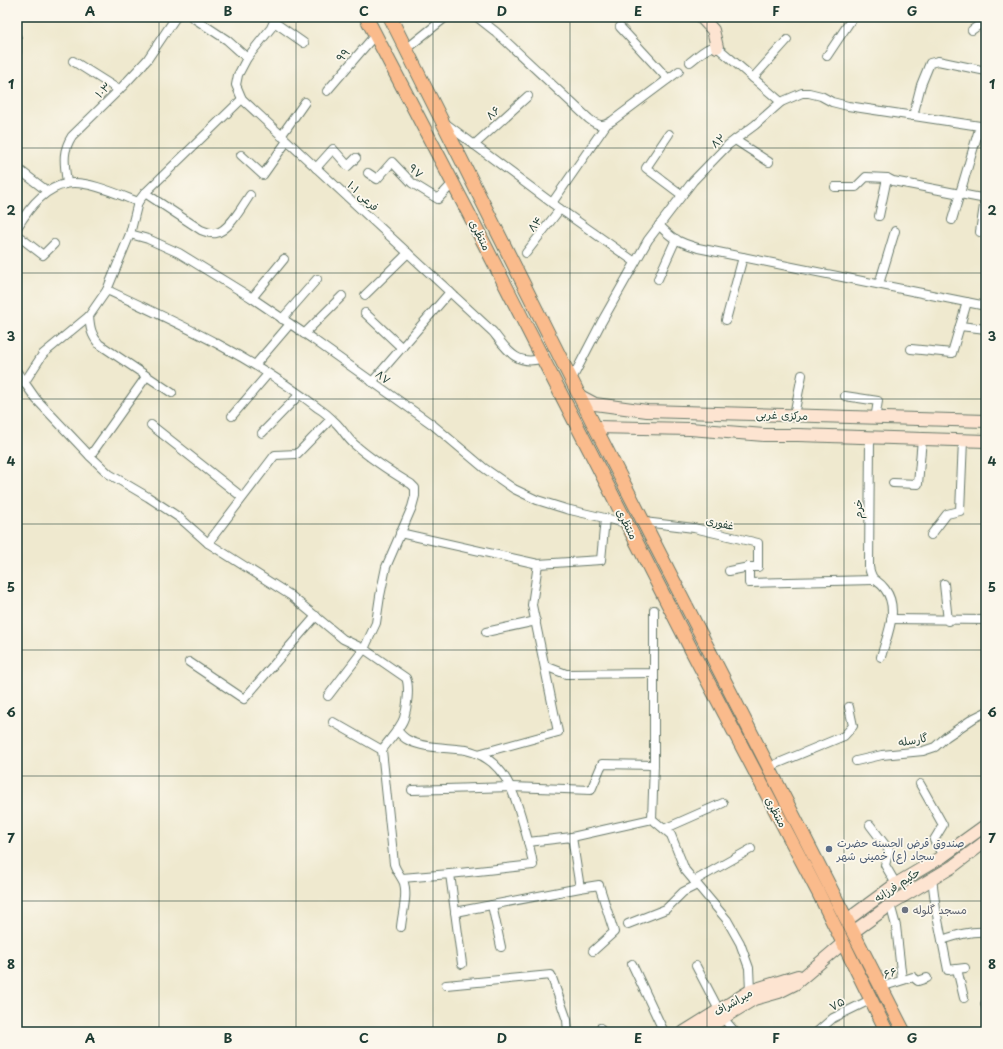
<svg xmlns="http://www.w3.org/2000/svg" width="1003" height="1049" font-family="'Playpen Sans','Playpen Sans Arabic',sans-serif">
<rect width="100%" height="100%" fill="#fbf7ec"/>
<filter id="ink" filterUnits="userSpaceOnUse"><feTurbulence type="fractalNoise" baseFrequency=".025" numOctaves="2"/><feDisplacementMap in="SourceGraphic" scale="8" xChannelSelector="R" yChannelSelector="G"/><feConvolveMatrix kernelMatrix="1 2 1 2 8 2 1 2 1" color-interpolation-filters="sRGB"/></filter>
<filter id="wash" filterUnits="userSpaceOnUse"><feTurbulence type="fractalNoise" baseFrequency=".012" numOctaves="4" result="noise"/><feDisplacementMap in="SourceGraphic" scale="16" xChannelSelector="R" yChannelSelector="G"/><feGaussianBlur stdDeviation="0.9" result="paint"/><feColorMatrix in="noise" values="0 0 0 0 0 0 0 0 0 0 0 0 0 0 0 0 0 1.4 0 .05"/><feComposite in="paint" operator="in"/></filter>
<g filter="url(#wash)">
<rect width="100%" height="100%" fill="#efe9cf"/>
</g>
<g filter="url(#ink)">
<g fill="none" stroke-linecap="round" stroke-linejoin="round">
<defs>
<g id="street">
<polyline points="192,17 227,40 247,58"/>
<path d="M276,17L271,28L247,58L238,75L236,85L242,99L493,332C507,350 517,367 543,358"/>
<path d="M477,17L496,32L589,119C598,126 603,127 612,121L679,71"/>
<polyline points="90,18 91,17"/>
<polyline points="274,22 304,43"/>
<polyline points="620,27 668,79"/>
<polyline points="972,30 986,20"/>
<polyline points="17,38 17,52"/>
<polyline points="406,49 446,17"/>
<polyline points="827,56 853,17"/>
<polyline points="73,61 119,90"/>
<path d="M690,62C697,57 708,45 717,47L781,102"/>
<polyline points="753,78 787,40"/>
<polyline points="327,91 375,35"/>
<polyline points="913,116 921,85 930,63 938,61 986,71"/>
<polyline points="445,123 560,209 635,262"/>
<polyline points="669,134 646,168 682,195"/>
<polyline points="281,136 305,102"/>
<polyline points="735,140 769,162"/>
<polyline points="474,145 528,96"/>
<polyline points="241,155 263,175 287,141"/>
<polyline points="17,168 47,191"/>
<polyline points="316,168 333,149 348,166 356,158"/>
<polyline points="368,173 377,179 392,162 412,183 438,199 453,183"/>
<path d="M67,183C65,165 61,153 72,136L122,87L147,60L176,17"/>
<polyline points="835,187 856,187 866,177 887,178"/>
<path d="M145,193L201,230C206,232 211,234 216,233C229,231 243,205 250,195"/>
<polyline points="552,203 606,125"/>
<polyline points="879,216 887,178 893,181 986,199"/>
<path d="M659,225C673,240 679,242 698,248L986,306"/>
<path d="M17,228C28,209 44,188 66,184C85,179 120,195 138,202"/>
<polyline points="980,232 985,199"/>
<polyline points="130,234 148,239 179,253 252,298 314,340 433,425 484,468 514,489 537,500 566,509 626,523"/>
<polyline points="17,235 43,255 54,244"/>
<polyline points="526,253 560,209"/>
<polyline points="658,279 676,239"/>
<polyline points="879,284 895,231"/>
<path d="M107,290C180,324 254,358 318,408C325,412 331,418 337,424C343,430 347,438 354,444C372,460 391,472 411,484L415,488V496L412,507L386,567L380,596L376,623L364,649L328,696"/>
<polyline points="365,295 408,253"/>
<polyline points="252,298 284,259"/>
<polyline points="365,313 402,348"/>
<polyline points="282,319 317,279"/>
<polyline points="726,320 743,257"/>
<polyline points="960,326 986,329"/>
<polyline points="304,334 342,296"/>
<polyline points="911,349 952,353 967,302"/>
<polyline points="255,365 290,324"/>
<path d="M17,372L36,399L90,456L109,474L148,497L180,518L208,543L290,595L343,639L364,649L406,678C410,687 407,708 404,718C401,728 388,741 382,750L394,864C396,871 401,876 404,883C408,896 402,914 401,927"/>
<polyline points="572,379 601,323 648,240 693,181 728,145 755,125 781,102 802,93 809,93 821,96 832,102 848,106 980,126 952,220"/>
<polyline points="372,382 450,292"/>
<polyline points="24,383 43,354 89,316"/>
<path d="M172,393L99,344C91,335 90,327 89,316L107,290L130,234L138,202L145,193L242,99"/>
<polyline points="845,396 878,401 875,419"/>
<polyline points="794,415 802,375"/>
<polyline points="232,416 268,374"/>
<polyline points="151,425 242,497"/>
<polyline points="262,433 299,395"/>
<path d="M870,438L869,567C872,583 877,578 885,589C900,609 887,635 881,657"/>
<polyline points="90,456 146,377"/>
<polyline points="893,483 918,484 922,439"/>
<polyline points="644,522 694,528 758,543 758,567 749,567 729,571"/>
<polyline points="400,533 538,564 532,605 558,732 478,754"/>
<polyline points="931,535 947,514 960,511 963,440"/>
<polyline points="208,543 275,455 297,454 331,419"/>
<polyline points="538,564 601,560 605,518"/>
<polyline points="749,567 749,583 874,580"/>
<polyline points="944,584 948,621"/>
<polyline points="891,619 986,620"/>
<polyline points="486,632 536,621"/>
<polyline points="189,662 244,699 316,616"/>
<polyline points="545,666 566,674 654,673 654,610"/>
<polyline points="333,722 382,750"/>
<path d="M397,730C400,734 404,738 408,740C425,749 447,747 466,750C503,758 514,791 523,823C527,837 531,850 533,865L450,874"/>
<polyline points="856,761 882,755 923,751 935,747 946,737 974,718 986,712"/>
<polyline points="769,767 844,736 853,726 849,707"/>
<polyline points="920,784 943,825 934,840 943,856"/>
<polyline points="412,790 511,787 591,790 602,764 654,765"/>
<polyline points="652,819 671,835 685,870 727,920 740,943 749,968 750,991"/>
<polyline points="652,819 654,765 654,673"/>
<polyline points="870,825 889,850 885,865 896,884"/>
<polyline points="664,829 723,803"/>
<polyline points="572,837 652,819"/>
<polyline points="402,878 450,874 462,964"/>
<polyline points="932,878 936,910 948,970 965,968"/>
<polyline points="694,881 751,849"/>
<polyline points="580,888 599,885 614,932 593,951"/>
<polyline points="890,904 896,926 902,980"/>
<polyline points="492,905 501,947"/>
<polyline points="455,912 580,888 572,837 528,842"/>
<polyline points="628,924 666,909 683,892 697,885"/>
<path d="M942,940C957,935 970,931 986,932"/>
<polyline points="632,964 664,1032"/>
<polyline points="696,966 719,1010"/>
<polyline points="957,969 964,998"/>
<polyline points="446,985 551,975 567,1020 568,1032"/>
<polyline points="881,987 913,977 918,981 927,978"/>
<polyline points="985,1004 986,1006"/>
<polyline points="723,1018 735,1032"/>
<polyline points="600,1028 602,1032"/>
<polyline points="817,1032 833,1018 870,1000"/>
</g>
<g id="secondary">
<polyline points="701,17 713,30 717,47"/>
<polyline points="580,396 595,404 647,411 986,421"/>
<polyline points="595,427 690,429 764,435 798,435 986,441"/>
<polyline points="847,920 896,884 943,856 986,825"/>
<polyline points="853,932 886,908 890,904 952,867 986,841"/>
<polyline points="684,1032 750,991 798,976"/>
<polyline points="703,1032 726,1016 754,999 779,992 795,984 842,944"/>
</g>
<g id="primary">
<polyline points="366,17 469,214 693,653 818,892 887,1032"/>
<polyline points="390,17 595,427 904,1032"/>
</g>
</defs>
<!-- street casing -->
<use href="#street" stroke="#68796a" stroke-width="10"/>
<!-- secondary casing -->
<use href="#secondary" stroke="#68796a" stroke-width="14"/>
<!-- primary casing -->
<use href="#primary" stroke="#68796a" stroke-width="15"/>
<!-- street -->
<use href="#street" stroke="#fff" stroke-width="8"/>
<!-- secondary -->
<use href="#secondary" stroke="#fde4d1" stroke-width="12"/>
<!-- primary -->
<use href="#primary" stroke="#fabb8c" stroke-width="13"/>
</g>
</g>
<!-- grid -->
<path fill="none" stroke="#1f3d34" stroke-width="1" stroke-opacity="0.55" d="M159,17V1032M296,17V1032M433,17V1032M570,17V1032M707,17V1032M844,17V1032M17,148H986M17,273H986M17,399H986M17,524H986M17,650H986M17,776H986M17,901H986"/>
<!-- markers -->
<circle fill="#5c6f8a" stroke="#fbf7ec" stroke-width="1.5" cx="829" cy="849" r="4"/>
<circle fill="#6b7280" stroke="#fbf7ec" stroke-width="1.5" cx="905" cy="910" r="4"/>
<g text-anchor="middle" stroke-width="3.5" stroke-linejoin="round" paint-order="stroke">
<!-- street labels -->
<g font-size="11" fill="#1f3d34" stroke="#fbf7ec">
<text transform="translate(343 55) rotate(-49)" y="4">۹۹</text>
<text transform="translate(103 90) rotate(-45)" y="4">۱۰۳</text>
<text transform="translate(493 113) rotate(-43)" y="4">۸۶</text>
<text transform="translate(718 141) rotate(-43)" y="4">۸۲</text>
<text transform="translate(416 171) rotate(42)" y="4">۹۷</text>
<text transform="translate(363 196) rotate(43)" y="4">فرعی ۱۰۱</text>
<text transform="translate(535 224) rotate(-52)" y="4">۸۴</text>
<text transform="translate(480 235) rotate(63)" y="4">منتظری</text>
<text transform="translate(383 377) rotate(36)" y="4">۸۷</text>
<text transform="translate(782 415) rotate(2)" y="4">مرکزی غربی</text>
<text transform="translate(858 509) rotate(-90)" y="4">خرم</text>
<text transform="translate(720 523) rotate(13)" y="4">غفوری</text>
<text transform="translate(627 524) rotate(63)" y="4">منتظری</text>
<text transform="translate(913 740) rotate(-10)" y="4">گارسله</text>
<text transform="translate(776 812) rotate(62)" y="4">منتظری</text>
<text transform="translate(897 885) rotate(-33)" y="4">حکیم فرزانه</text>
<text transform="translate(890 973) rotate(-17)" y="4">۶۶</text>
<text transform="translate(733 1002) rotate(-30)" y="4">میراشراف</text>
<text transform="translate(837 1004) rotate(-28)" y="4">۷۵</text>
</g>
<!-- service labels -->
<g font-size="11" fill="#4e5e75" stroke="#fbf7ec" text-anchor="start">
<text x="837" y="847">صندوق قرض الحسنه حضرت<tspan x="837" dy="13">سجاد (ع) خمینی شهر</tspan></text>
</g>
<!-- worship labels -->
<g font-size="11" fill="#5b616d" stroke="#fbf7ec" text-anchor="start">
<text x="913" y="914">مسجد گلوله</text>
</g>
</g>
<!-- margin -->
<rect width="1003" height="1049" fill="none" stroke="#fbf7ec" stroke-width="44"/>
<rect x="22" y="22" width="959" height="1005" fill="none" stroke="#1f3d34" stroke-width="1.5"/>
<g font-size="13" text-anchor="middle" font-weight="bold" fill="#1f3d34">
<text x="90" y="16">A</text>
<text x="228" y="16">B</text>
<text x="364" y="16">C</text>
<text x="502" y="16">D</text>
<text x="638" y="16">E</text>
<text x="776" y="16">F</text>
<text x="912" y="16">G</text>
<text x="11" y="89">1</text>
<text x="992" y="89">1</text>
<text x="11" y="215">2</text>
<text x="992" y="215">2</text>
<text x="11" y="341">3</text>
<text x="992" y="341">3</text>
<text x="11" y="466">4</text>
<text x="992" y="466">4</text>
<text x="11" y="592">5</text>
<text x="992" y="592">5</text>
<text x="11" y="717">6</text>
<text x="992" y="717">6</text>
<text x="11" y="843">7</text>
<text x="992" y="843">7</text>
<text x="11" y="969">8</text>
<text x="992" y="969">8</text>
<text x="90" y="1043">A</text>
<text x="228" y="1043">B</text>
<text x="364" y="1043">C</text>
<text x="502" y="1043">D</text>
<text x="638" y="1043">E</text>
<text x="776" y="1043">F</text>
<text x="912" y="1043">G</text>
</g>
</svg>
